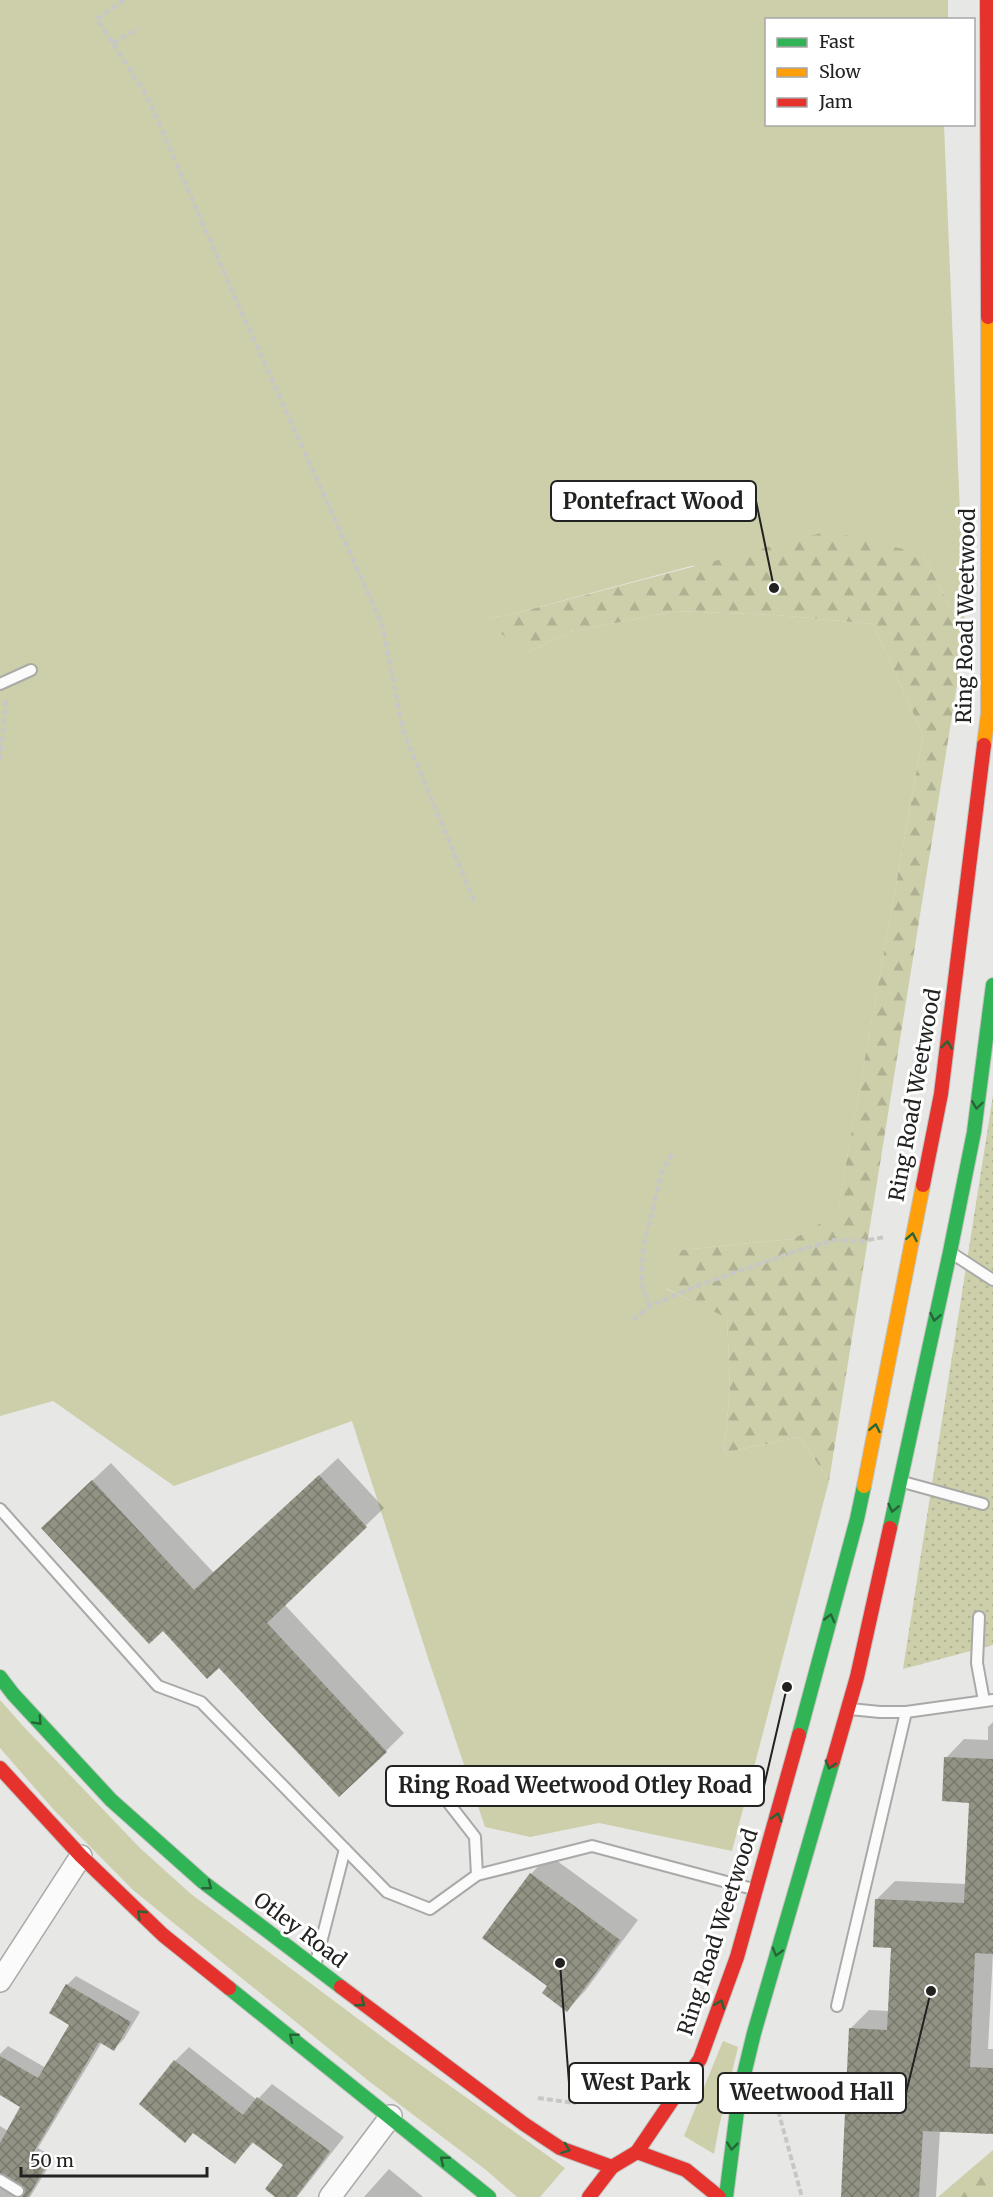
<svg xmlns="http://www.w3.org/2000/svg" width="993" height="2197" font-family="Merriweather,serif">
<defs>
<pattern id="forest-firs" width="22" height="20" patternUnits="userSpaceOnUse" patternTransform="scale(1.5)"><rect width="22" height="20" fill="#cdcfaa"/><path d="M5 1l3.5 6h-7zM16 11l3.5 6h-7z" fill="#b0b192"/></pattern>
<pattern id="park-dots" width="8" height="8" patternUnits="userSpaceOnUse" patternTransform="scale(1.5)"><rect width="8" height="8" fill="#cdcfaa"/><path d="M2 2h.1M6 6h.1" fill="none" stroke="#b0b192" stroke-width="1.8" stroke-linecap="round"/></pattern>
<pattern id="building-cross-hatch" width="8" height="8" patternUnits="userSpaceOnUse" patternTransform="scale(1.5)"><rect width="8" height="8" fill="#939385"/><path d="M0 0l8 8M0 8l8-8" fill="none" stroke="#78786c"/></pattern>
</defs>
<rect width="100%" height="100%" fill="#e7e7e5"/>
<!-- green -->
<g fill="#cdcfaa">
<polygon points="0,0 948,0 948,19 766,20 766,124 944,125 965,635 923,554 691,566 509,615 487,618 529,652 570,632 676,611 777,615 873,624 923,735 837,1215 793,1239 681,1250 666,1289 727,1317 730,1388 724,1453 800,1437 829,1481 732,1851 599,1823 530,1837 485,1827 428,1658 352,1421 174,1486 53,1401 0,1416"/>
<polygon points="0,1700 23,1726 140,1848 191,1894 397,2048 565,2168 540,2197 517,2197 486,2170 370,2082 133,1890 54,1810 0,1748"/>
<polygon points="723,2041 738,2047 719,2127 714,2154 684,2136"/>
</g>
<!-- forest -->
<g fill="url(#forest-firs)">
<polygon points="829,531 923,554 965,635 829,1481 800,1437 724,1453 730,1388 727,1318 665,1288 681,1250 793,1239 837,1214 923,735 873,624 777,615 676,611 570,632 529,652 497,631 487,618 509,615"/>
<polygon points="993,2150 993,2197 938,2197"/>
</g>
<!-- park -->
<polygon fill="url(#park-dots)" points="993,1095 993,1645 903,1669"/>
<!-- shadow -->
<g fill="#0003" fill-rule="evenodd">
<polygon points="338,1458 384,1508 284,1604 404,1733 386,1751 219,1666 61,1510 111,1463 214,1573"/>
<polygon points="993,1722 993,1953 988,2049 993,2049 993,2132 940,2130 936,2197 843,2197 850,2029 869,2010 889,2011 892,1946 876,1900 895,1881 967,1884 971,1801 946,1758 964,1739 988,1740 988,1727"/>
<polygon points="549,1855 638,1920 585,1991 567,2010 549,1986 531,1874"/>
<path d="M76,1976L140,2012L124,2039L114,2049L102,2042L38,2148L54,2158L30,2197H0V2126L8,2131L22,2107L0,2094V2054L8,2046L46,2068L72,2024L67,1985ZM1,2170L17,2181L16,2183L5,2177Z"/>
<polygon points="189,2047 257,2100 272,2084 344,2137 297,2197 278,2197 285,2165 254,2142 235,2162 175,2061"/>
<polygon points="389,2169 423,2197 364,2197"/>
</g>
<!-- building -->
<g fill="url(#building-cross-hatch)">
<polygon points="319,1475 367,1527 267,1623 387,1752 339,1797 219,1668 207,1679 163,1631 149,1644 41,1528 92,1480 194,1590"/>
<polygon points="944,1757 993,1759 993,1954 975,1953 970,2067 993,2068 993,2134 923,2131 919,2197 841,2197 849,2028 887,2030 891,1948 873,1947 875,1899 964,1903 969,1803 942,1801"/>
<polygon points="530,1873 620,1940 567,2012 542,1993 547,1986 482,1938"/>
<polygon points="66,1984 131,2022 114,2051 99,2042 30,2158 45,2168 28,2197 22,2197 25,2192 24,2187 0,2173 0,2143 20,2107 0,2095 0,2056 38,2078 69,2025 49,2013"/>
<polygon points="174,2060 243,2115 257,2097 330,2151 296,2197 275,2197 265,2189 283,2165 252,2142 235,2164 193,2133 185,2143 139,2104"/>
</g>
<g fill="none" stroke-linecap="round" stroke-linejoin="round">
<defs>
<g id="lane">
<polyline points="0,684 31,670"/>
<polyline points="953,1254 993,1280"/>
<polyline points="903,1482 983,1504"/>
<polyline points="0,1509 158,1686 201,1702 387,1892 430,1909 477,1875 592,1846 753,1889"/>
<polyline points="979,1617 977,1663 984,1701"/>
<polyline points="850,1709 880,1712 906,1712 993,1700"/>
<polyline points="421,1775 447,1801 475,1837 477,1875"/>
<polyline points="316,1962 345,1849"/>
<polyline points="837,2006 906,1712"/>
<polyline points="0,2180 18,2191"/>
</g>
<g id="street">
<polyline points="0,1981 81,1856"/>
<polyline points="330,2197 391,2116"/>
</g>
<g id="fast">
<polyline points="890,1528 950,1252 974,1132 993,985"/>
<polyline points="0,1677 13,1694 111,1800 203,1882 341,1987"/>
<polyline points="799,1735 857,1519 864,1486"/>
<polyline points="229,1988 489,2197"/>
<polyline points="726,2197 739,2095 754,2033 833,1761"/>
</g>
<g id="slow">
<polyline points="984,745 988,714 988,317"/>
<polyline points="864,1486 923,1185"/>
</g>
<g id="jam">
<polyline points="987,0 988,317"/>
<polyline points="923,1185 941,1094 984,745"/>
<polyline points="833,1761 857,1677 890,1528"/>
<polyline points="0,1768 81,1856 163,1935 229,1988"/>
<polyline points="341,1987 524,2124 560,2148 612,2167"/>
<polyline points="637,2152 686,2170 719,2197"/>
<polyline points="589,2197 612,2167 637,2152 700,2059 737,1957 799,1735"/>
</g>
</defs>
<!-- lane casing -->
<use href="#lane" stroke="#a9a9a7" stroke-width="14"/>
<!-- street casing -->
<use href="#street" stroke="#a9a9a7" stroke-width="24"/>
<!-- fast casing -->
<use href="#fast" stroke="#c2c2c1" stroke-width="16"/>
<!-- slow casing -->
<use href="#slow" stroke="#c2c2c1" stroke-width="16"/>
<!-- jam casing -->
<use href="#jam" stroke="#c2c2c1" stroke-width="16"/>
<!-- path -->
<g stroke="#c7c8c6" stroke-width="4" stroke-dasharray="6 3" stroke-linecap="butt">
<polyline points="124,0 97,19 147,96 233,293 382,624 403,731 475,903"/>
<polyline points="113,43 138,29"/>
<polyline points="0,760 6,700"/>
<polyline points="650,1306 641,1283 643,1248 662,1172 673,1152"/>
<polyline points="633,1320 650,1306 694,1287 793,1252 834,1240 862,1241 885,1237"/>
<polyline points="771,2085 802,2197"/>
<polyline points="538,2098 574,2103 619,2090 658,2068"/>
</g>
<!-- lane -->
<use href="#lane" stroke="#fbfbfb" stroke-width="10"/>
<!-- street -->
<use href="#street" stroke="#fbfbfb" stroke-width="21"/>
<!-- fast -->
<use href="#fast" stroke="#30b455" stroke-width="14"/>
<!-- slow -->
<use href="#slow" stroke="#ff9f0a" stroke-width="14"/>
<!-- jam -->
<use href="#jam" stroke="#e5322d" stroke-width="14"/>
</g>
<!-- one-way arrows -->
<defs><path id="oneway-chevron" d="M-2-3.5L2.5 0L-2 3.5" fill="none" stroke-width="1.6" stroke-linecap="round" stroke-linejoin="round" transform="scale(1.5)"/></defs>
<g stroke="#286438">
<use href="#oneway-chevron" transform="translate(947 1045) rotate(-83)"/>
<use href="#oneway-chevron" transform="translate(977 1105) rotate(98)"/>
<use href="#oneway-chevron" transform="translate(912 1237) rotate(-79)"/>
<use href="#oneway-chevron" transform="translate(935 1317) rotate(102)"/>
<use href="#oneway-chevron" transform="translate(875 1428) rotate(-79)"/>
<use href="#oneway-chevron" transform="translate(893 1508) rotate(103)"/>
<use href="#oneway-chevron" transform="translate(830 1618) rotate(-75)"/>
<use href="#oneway-chevron" transform="translate(38 1721) rotate(47)"/>
<use href="#oneway-chevron" transform="translate(830 1765) rotate(106)"/>
<use href="#oneway-chevron" transform="translate(777 1817) rotate(-74)"/>
<use href="#oneway-chevron" transform="translate(208 1886) rotate(38)"/>
<use href="#oneway-chevron" transform="translate(141 1914) rotate(-136)"/>
<use href="#oneway-chevron" transform="translate(777 1952) rotate(106)"/>
<use href="#oneway-chevron" transform="translate(361 2003) rotate(38)"/>
<use href="#oneway-chevron" transform="translate(720 2004) rotate(-70)"/>
<use href="#oneway-chevron" transform="translate(293 2037) rotate(-141)"/>
<use href="#oneway-chevron" transform="translate(732 2146) rotate(96)"/>
<use href="#oneway-chevron" transform="translate(566 2149) rotate(20)"/>
<use href="#oneway-chevron" transform="translate(444 2160) rotate(-141)"/>
</g>
<g text-anchor="middle" stroke-width="6" stroke-linejoin="round" paint-order="stroke">
<!-- street labels -->
<g font-size="21" fill="#222321" stroke="#fff">
<text transform="translate(966 616) rotate(-89)" y="7">Ring Road Weetwood</text>
<text transform="translate(915 1095) rotate(-80)" y="7">Ring Road Weetwood</text>
<text transform="translate(300 1930) rotate(37)" y="7">Otley Road</text>
<text transform="translate(718 1932) rotate(-72)" y="7">Ring Road Weetwood</text>
</g>
</g>
<!-- callouts -->
<path fill="none" stroke="#222321" stroke-width="2" d="M774 588L756 501M787 1687L764 1786M560 1963L569 2083M931 1991L906 2093"/>
<g fill="#222321" stroke="#fff" stroke-width="2">
<circle cx="774" cy="588" r="6"/>
<circle cx="787" cy="1687" r="6"/>
<circle cx="560" cy="1963" r="6"/>
<circle cx="931" cy="1991" r="6"/>
</g>
<g fill="#fff" stroke="#222321" stroke-width="2">
<rect x="551" y="481" width="205" height="40" rx="6"/>
<rect x="386" y="1766" width="378" height="40" rx="6"/>
<rect x="569" y="2063" width="134" height="40" rx="6"/>
<rect x="718" y="2073" width="188" height="40" rx="6"/>
</g>
<g font-size="22" text-anchor="middle" font-weight="bold" fill="#222321">
<text x="653" y="509">Pontefract Wood</text>
<text x="575" y="1793">Ring Road Weetwood Otley Road</text>
<text x="636" y="2090">West Park</text>
<text x="812" y="2100">Weetwood Hall</text>
</g>
<!-- legend -->
<rect x="765" y="18" width="210" height="108" fill="#ffffff" stroke="#a7a7a6" stroke-width="1.5"/>
<rect x="777" y="38" width="30" height="9" fill="#30b455" stroke="#a7a7a6" stroke-width="1.5"/>
<text x="819" y="48" font-size="18" fill="#222321">Fast</text>
<rect x="777" y="68" width="30" height="9" fill="#ff9f0a" stroke="#a7a7a6" stroke-width="1.5"/>
<text x="819" y="78" font-size="18" fill="#222321">Slow</text>
<rect x="777" y="98" width="30" height="9" fill="#e5322d" stroke="#a7a7a6" stroke-width="1.5"/>
<text x="819" y="108" font-size="18" fill="#222321">Jam</text>
<!-- scale -->
<path d="M21 2167v9h186v-9" fill="none" stroke="#222321" stroke-width="3"/>
<text x="30" y="2167" font-size="18" fill="#222321" stroke="#ffffff" stroke-width="4.5" paint-order="stroke">50 m</text>
</svg>
